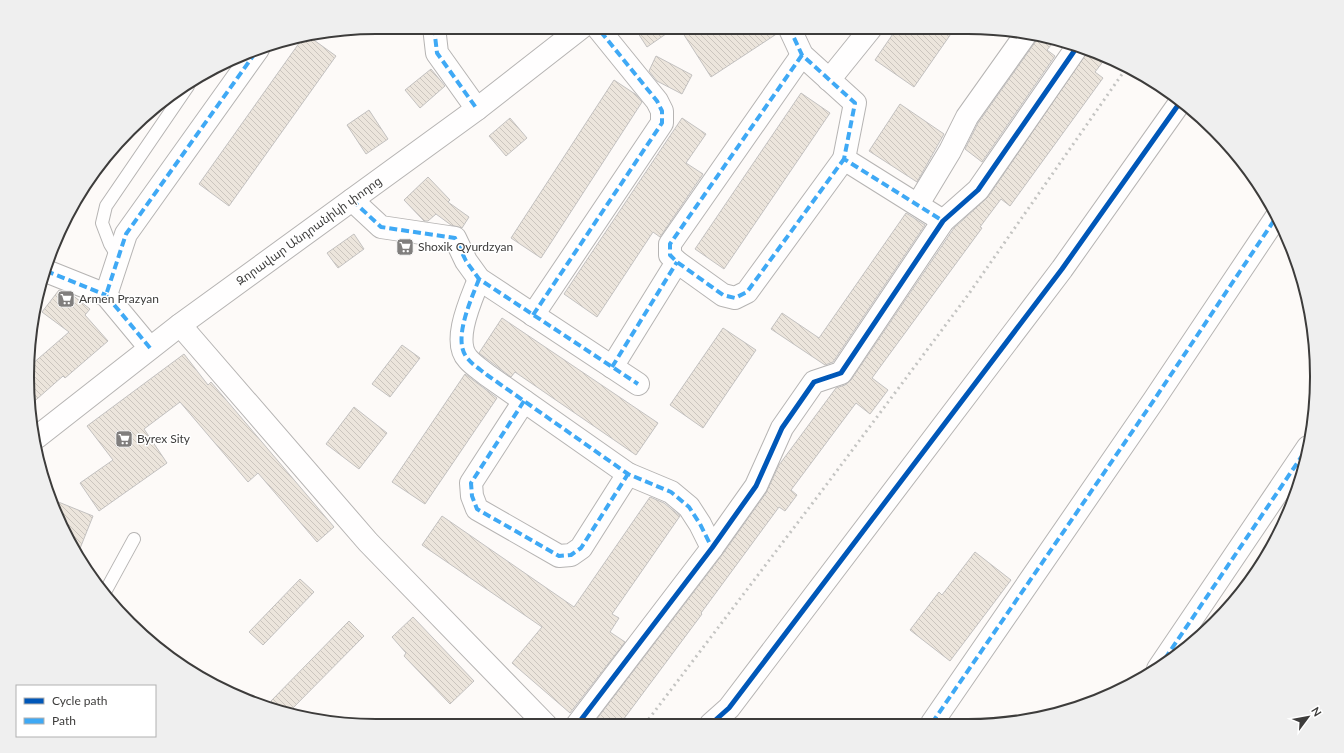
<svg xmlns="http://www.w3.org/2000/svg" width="1344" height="753" font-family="Lato,'Noto Sans Armenian',sans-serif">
<defs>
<pattern id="building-back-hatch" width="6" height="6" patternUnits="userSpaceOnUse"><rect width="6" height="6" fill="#ece5dc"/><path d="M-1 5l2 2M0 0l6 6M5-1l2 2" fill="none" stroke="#cbc5be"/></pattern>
</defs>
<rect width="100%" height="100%" fill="#fdfaf8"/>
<!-- building -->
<g fill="url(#building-back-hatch)" stroke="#c3c1c0">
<polygon points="634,27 676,27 647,47"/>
<polygon points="679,27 777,27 778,33 711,77"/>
<polygon points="897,28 955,28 914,87 875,60"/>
<polygon points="1038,36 1056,39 1047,50 1055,56 982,162 965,149 978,123 1036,41"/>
<polygon points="311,38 336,56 229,206 199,184 302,39"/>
<polygon points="1088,51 1105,59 1095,72 1103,78 1010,206 1001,199 980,227 982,228 872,378 888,390 870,414 856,403 791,490 797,495 785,511 779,507 701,613 702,614 620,724 593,724 722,555 766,493 779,465 836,388 845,385 851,380 954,228 988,197"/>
<polygon points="656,56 692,75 682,94 657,81 649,71"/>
<polygon points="431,69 445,86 420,108 405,90"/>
<polygon points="614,80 635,94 642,102 541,258 511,238"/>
<polygon points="801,93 830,113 724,269 695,249"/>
<polygon points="900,104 944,134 917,182 869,151"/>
<polygon points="369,110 388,139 366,154 347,125"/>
<polygon points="510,118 527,138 506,156 489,136"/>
<polygon points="682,118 706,134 686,163 703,174 660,237 653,232 597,317 564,294"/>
<polygon points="428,177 450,200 448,202 469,217 462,228 451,225 436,214 428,221 424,221 404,200"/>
<polygon points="906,213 925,225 833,362 825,365 771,329 782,313 819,338"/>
<polygon points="354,234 364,249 338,268 327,253"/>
<polygon points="59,290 71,294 90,309 85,315 108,341 65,378 63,376 29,406 28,399 31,365 69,332 42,312"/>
<polygon points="502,318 658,423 636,455 515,372 511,377 479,353"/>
<polygon points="723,328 756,350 703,428 670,405"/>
<polygon points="402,345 420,358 390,397 372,384"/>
<polygon points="184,354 208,385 211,382 334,527 317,542 258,473 248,482 180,402 144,429 167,463 99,511 80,483 113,460 87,426"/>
<polygon points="465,374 497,398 425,504 392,482"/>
<polygon points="354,407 387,433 359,469 326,444"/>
<polygon points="650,497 664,503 680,516 612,614 619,618 610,632 625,642 570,713 512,663 542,627 422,545 442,516 574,607"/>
<polygon points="51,499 93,516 79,551 54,510"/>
<polygon points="975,552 1011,580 950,661 910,630 939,592 942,595"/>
<polygon points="300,579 314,592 263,645 249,632"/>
<polygon points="413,617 474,681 450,704 404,656 406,653 392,637"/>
<polygon points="349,621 364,636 287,714 283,713 271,701"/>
</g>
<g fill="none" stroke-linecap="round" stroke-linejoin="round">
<defs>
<g id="service">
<polyline points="118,257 110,244 102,223 106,206 188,86"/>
<polyline points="105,592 134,539"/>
</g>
<g id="minor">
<polyline points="434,27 437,53 477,109"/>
<polyline points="789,27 802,55 855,103 844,159 943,221"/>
<polyline points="802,55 670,244 670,255 677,262 723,295 735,298 747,292 844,159"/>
<polyline points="829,80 871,28"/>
<polyline points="352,200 381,227 455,238 466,261 479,279 638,384"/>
<polyline points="918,204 950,151 967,117 1026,34"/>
<polyline points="46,271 106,295"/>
<path d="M479,279C472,298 451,341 468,359C473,365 481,370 487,375L628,474L671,492L689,507L700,524L712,548"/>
<polyline points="533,315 662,123 662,111 657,101 597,27"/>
<polyline points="150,348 106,295 126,234 258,49"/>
<polyline points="612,367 677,262"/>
<polyline points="524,401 471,483 472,496 477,509 559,556 571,555 581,548 628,474"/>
<polyline points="1158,669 1308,447"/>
<polyline points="932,723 1154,400 1277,216"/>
<polyline points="711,724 729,708 1062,269 1181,101"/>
<polyline points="577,725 712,548 756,486 782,428 814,382 841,373 943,221 978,190 1077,47"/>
</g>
<g id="tertiary">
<polyline points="180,325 368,542 546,725"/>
<polyline points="37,437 180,325 477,109 582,27"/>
</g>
</defs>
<!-- service casing -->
<use href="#service" stroke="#b6b4b3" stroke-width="14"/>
<!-- minor casing -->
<use href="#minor" stroke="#b6b4b3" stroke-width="24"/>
<!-- tertiary casing -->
<use href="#tertiary" stroke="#b6b4b3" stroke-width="24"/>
<!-- service -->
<use href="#service" stroke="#fffefe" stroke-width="12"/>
<!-- minor -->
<use href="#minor" stroke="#fffefe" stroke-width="22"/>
<!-- tertiary -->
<use href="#tertiary" stroke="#fffefe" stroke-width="22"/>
<!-- rail -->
<polyline stroke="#c4c4c2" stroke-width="3" stroke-dasharray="2 4" stroke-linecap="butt" points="645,724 824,488 968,295 1127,67"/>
<!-- quiet -->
<g stroke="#3fa9f5" stroke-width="4" stroke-dasharray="8 4" stroke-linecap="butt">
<polyline points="434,27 437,53 477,109"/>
<polyline points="789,27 802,55 855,103 844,159 943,221"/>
<polyline points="802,55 670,244 670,255 677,262 723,295 735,298 747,292 844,159"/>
<polyline points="352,200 381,227 455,238 466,261 479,279 638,384"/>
<polyline points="46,271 106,295"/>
<path d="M479,279C472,298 451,341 468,359C473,365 481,370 487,375L628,474L671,492L689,507L700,524L712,548"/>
<polyline points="533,315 662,123 662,111 657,101 597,27"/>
<polyline points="150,348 106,295 126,234 258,49"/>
<polyline points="612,367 677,262"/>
<polyline points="524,401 471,483 472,496 477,509 559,556 571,555 581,548 628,474"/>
<polyline points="1158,669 1308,447"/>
<polyline points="932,723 1154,400 1277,216"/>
</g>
<defs>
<g id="cycleway">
<polyline points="711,724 729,708 1062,269 1181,101"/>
<polyline points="577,725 712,548 756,486 782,428 814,382 841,373 943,221 978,190 1077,47"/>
</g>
</defs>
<!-- cycleway casing -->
<use href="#cycleway" stroke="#fff" stroke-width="8"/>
<!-- cycleway -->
<use href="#cycleway" stroke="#0057b8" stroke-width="5"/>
</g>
<!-- icons -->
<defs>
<symbol id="supermarket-square" viewBox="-11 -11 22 22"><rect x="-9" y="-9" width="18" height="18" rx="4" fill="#807e7d" stroke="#fff"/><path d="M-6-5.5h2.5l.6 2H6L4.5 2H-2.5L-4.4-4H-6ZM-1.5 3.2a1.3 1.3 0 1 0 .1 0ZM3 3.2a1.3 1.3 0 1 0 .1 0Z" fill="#fff"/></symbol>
</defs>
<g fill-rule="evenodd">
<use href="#supermarket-square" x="395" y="237" width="20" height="20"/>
<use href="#supermarket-square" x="56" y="289" width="20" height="20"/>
<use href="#supermarket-square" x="114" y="429" width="20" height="20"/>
</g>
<g text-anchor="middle" stroke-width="3" stroke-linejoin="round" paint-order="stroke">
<!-- street labels -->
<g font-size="12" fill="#3d3c3b" stroke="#fff">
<text transform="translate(309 231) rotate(-36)" y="4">Զորավար Անդրանիկի փողոց</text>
</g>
<!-- poi labels -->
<g font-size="12" fill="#3d3c3b" stroke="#fff" text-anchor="start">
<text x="418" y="251">Shoxik Qyurdzyan</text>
<text x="79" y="303">Armen Prazyan</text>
<text x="137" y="443">Byrex Sity</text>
</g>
</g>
<!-- crop -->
<path d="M0 0H1344V753H0ZM376 34H968A342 342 0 0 1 1310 376V377A342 342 0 0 1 968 719H376A342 342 0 0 1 34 377V376A342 342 0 0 1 376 34Z" fill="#efefef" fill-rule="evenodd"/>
<path fill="none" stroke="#3d3c3b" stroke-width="2" d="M376 34H968A342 342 0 0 1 1310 376V377A342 342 0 0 1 968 719H376A342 342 0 0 1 34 377V376A342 342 0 0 1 376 34Z"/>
<!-- legend -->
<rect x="16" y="685" width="140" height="52" fill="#ffffff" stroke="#b1b1b1"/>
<rect x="24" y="698" width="20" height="6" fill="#0057b8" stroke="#b1b1b1"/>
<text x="52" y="705" font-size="12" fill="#3d3c3b">Cycle path</text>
<rect x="24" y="718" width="20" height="6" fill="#3fa9f5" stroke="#b1b1b1"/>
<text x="52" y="725" font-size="12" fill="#3d3c3b">Path</text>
<!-- north arrow -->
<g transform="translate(1308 717) rotate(58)" stroke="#ffffff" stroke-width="3" paint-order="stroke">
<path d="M0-3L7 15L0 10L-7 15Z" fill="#3d3c3b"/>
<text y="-6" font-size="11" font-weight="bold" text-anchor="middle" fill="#3d3c3b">N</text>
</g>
</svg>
